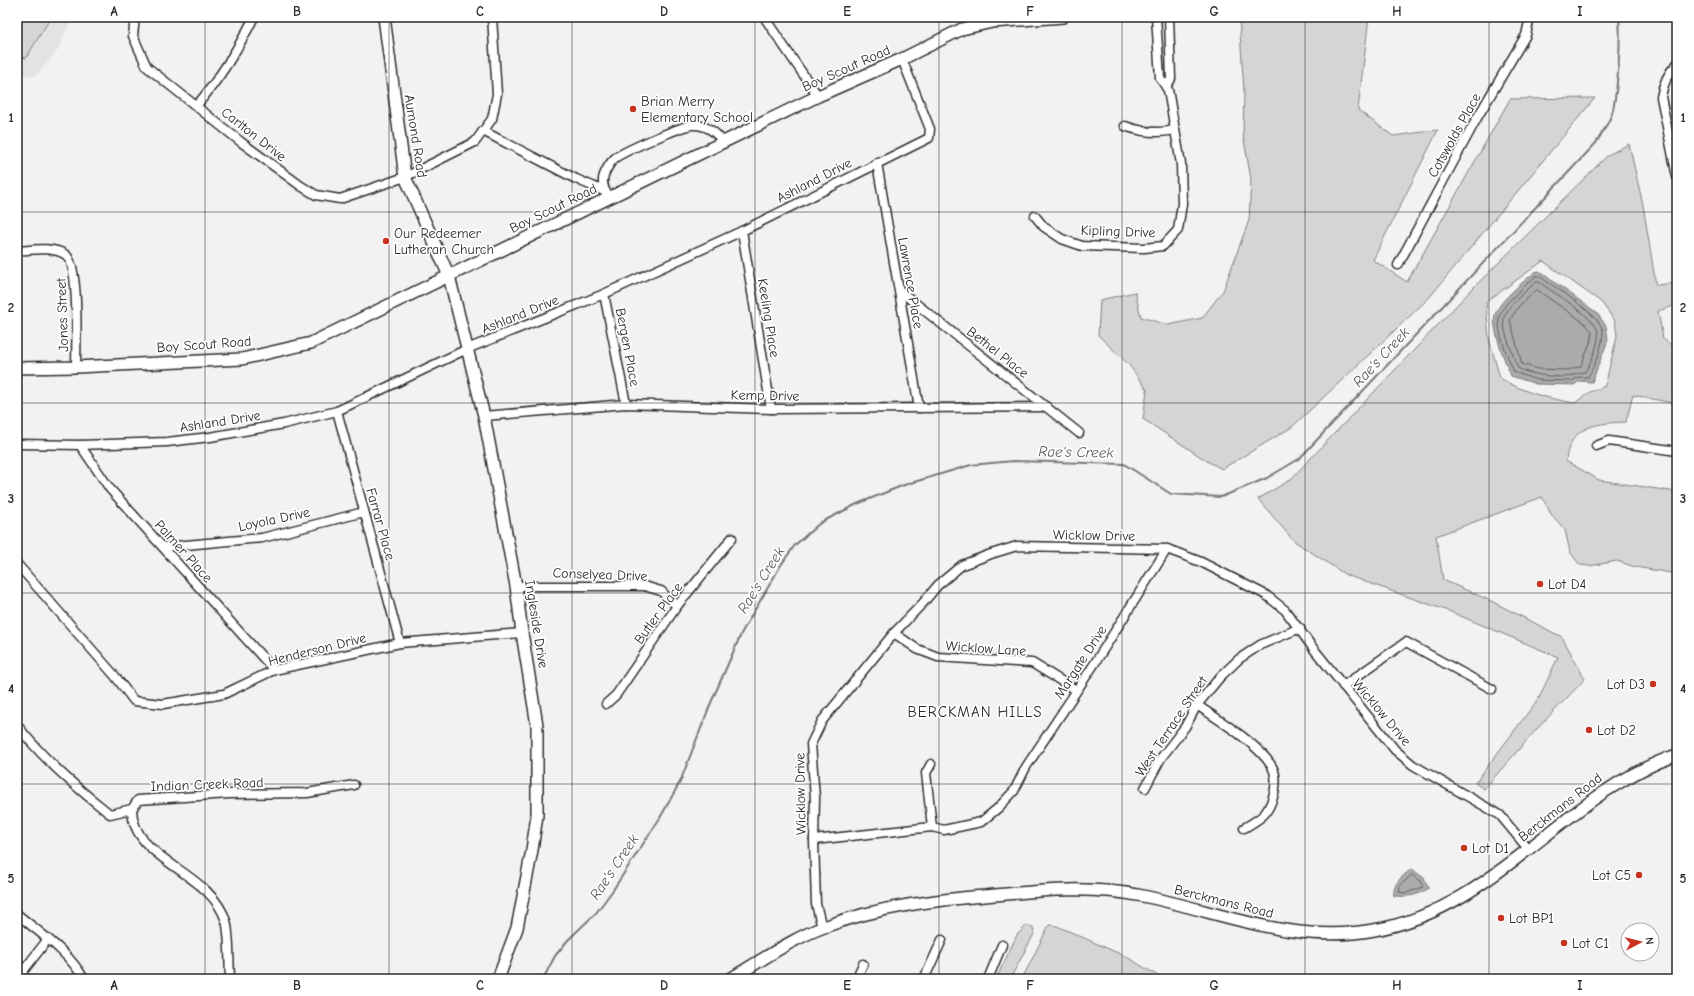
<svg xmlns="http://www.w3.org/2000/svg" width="1694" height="996" font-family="'Comic Neue',sans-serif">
<rect width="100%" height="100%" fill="#f2f2f2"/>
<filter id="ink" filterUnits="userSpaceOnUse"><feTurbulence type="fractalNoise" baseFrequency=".025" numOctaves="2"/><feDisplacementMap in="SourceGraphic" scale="8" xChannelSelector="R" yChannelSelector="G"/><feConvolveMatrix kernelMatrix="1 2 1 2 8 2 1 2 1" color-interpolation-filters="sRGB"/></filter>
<g filter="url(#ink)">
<!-- built -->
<polygon fill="#e3e3e3" points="17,17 73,17 57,51 37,75 27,76 17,69"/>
<!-- green -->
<g fill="#d5d5d5" stroke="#808080" fill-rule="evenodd">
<polygon points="17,17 51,17 26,58 17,56"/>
<polygon points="1239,17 1369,17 1358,110 1393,136 1438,130 1373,260 1407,282 1510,99 1595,98 1428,299 1292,427 1222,469 1207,461 1143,419 1147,390 1130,366 1098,335 1100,300 1135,292 1141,317 1168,325 1202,318 1223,291 1249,220 1251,179 1243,135 1244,92"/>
<path d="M1629,144L1643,205L1656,285L1677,283V305L1658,311L1663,339L1677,349V404L1633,395L1626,422C1598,423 1569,425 1566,461L1599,480L1677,492V574L1635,567L1617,561L1589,566L1580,565L1570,552L1565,530L1551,514L1542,497L1436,536L1443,580L1489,600L1562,637L1585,679L1535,731L1484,789L1475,783L1539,698L1558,657L1451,612L1346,575L1294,541L1258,499L1290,480L1475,286L1608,155ZM1543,261L1601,302L1615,321L1617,336L1605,386L1590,392L1575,403C1546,398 1525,393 1500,378L1489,339L1486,302Z"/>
<polygon points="1027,925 1033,928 1034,934 1010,979 996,979 1017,935"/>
<polygon points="1049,925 1057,926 1127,957 1163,979 1022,979"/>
</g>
<!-- water -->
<g fill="#ababab" stroke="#787878">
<path d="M1539,271L1597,313L1606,326L1608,340L1592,382L1579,381L1574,385L1536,384L1511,376C1506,364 1491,327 1495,315C1498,302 1524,281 1535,272Z"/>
<path d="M1412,869L1424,878L1429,888C1418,896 1407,897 1394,896C1392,884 1403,875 1412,869Z"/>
</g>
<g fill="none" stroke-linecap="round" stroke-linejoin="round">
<!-- shore -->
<g stroke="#5e5e5e" stroke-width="1">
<path d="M1536,276H1539C1553,286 1597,313 1602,328C1606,340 1594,367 1588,377H1578L1572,381L1537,380L1514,372C1508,358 1497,332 1499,318C1500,306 1527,284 1536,276Z"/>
<path d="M1536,282H1539C1552,292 1594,316 1598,331C1600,343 1591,362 1585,372C1579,372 1576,374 1570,376C1561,379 1526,374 1518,368C1514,358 1501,326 1504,317C1510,303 1525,292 1536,282Z"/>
<polygon points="1537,290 1586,324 1592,332 1592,338 1581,366 1568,370 1538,369 1522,364 1510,320 1519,306"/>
<polygon points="1412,875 1421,881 1423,887 1406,893 1399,892 1400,886"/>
</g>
<!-- stream -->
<path stroke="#787878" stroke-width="2" d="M543,979L555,956L568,940L596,913L613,890L660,818L680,782L710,705L742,632L781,565L795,545L820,523L857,504L904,485L971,465L1013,461L1124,464L1171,494L1221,497L1267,478L1299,459L1596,143C1602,133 1610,122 1613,110C1618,85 1621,43 1619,17"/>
<defs>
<g id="street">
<polyline points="135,17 133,36 147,67 241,142 301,186 316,195 340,199 405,177 475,142 492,119 497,94 492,17"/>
<polyline points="764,17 818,96"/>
<path d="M1677,64C1668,73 1663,84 1661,97L1677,177"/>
<polyline points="1166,87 1171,79 1169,17"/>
<path d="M197,105C220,78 238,49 254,17"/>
<path d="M1125,126C1141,132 1157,134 1175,130"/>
<polyline points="483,131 576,179 606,192"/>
<polyline points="877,163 919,408"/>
<path d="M608,198C605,191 601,183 604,175C606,170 610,163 614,159C621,152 682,126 692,125C705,124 716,132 723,142"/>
<polyline points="1035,216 1044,227 1062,239 1082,246 1144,248 1163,246 1178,230 1182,204 1181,164 1168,90 1160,78 1156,17"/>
<polyline points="742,231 771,409"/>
<path d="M17,251C31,250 53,246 66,255C80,265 76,347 76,367"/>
<polyline points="1398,265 1477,118 1526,35 1530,17"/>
<polyline points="900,291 1079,433"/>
<polyline points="604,294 626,404"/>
<polyline points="337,411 400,643"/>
<polyline points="484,416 626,404 771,409 1047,407"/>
<polyline points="17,444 80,445 167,442 210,437 284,424 337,411 467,349 604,294 742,231 929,138 930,129 902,59"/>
<polyline points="80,445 110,489 274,670"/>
<polyline points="1596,446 1609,441 1677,451"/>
<polyline points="164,547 262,538 364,512"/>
<polyline points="17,564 115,676 134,701 163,704 224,694 274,670 400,643 522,633"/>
<polyline points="516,586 644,586 661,591 677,606"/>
<polyline points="894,633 917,649 938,657 1032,663 1076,690"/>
<polyline points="1343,686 1406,642 1492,689"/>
<polyline points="606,704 616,695 677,606 732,538"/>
<path d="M1197,705C1219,720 1257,743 1271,765C1280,778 1274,800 1266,812C1262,818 1251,824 1244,828"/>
<path d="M17,725C42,758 73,785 105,810L110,814L132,809"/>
<polyline points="931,764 926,773 932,827"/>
<polyline points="1145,788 1161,758 1185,727 1197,705 1220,677 1239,659 1260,645 1300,628"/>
<polyline points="814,840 932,827 944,830 981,822 998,808 1014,791 1026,767 1093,666 1167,549"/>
<path d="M17,914C41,934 68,951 84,979"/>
<polyline points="822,928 816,904 814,840 815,798 811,744 822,721 894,633 923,603 938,585 962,565 991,554 1017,546 1167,549 1201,562 1266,595 1285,610 1313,648 1395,750 1413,765 1500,815 1529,850"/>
<polyline points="17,979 48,939"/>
<path d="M230,979C229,964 230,934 226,921C210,870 132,861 132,809L138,800L229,794L307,793L354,785"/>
<polyline points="856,979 863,964"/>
<polyline points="924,979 942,940"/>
<polyline points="988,979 1002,945"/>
</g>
<g id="secondary">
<polyline points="384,17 405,177 449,276 484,416 516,586 522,633 537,725 537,815 532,850 517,928 498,979"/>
<polyline points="17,368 76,367 242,359 311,343 818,96 902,59 962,29 992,22 1063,17"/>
<path d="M730,979C761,961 791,939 824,927C880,906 936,900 995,895C1045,890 1093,886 1143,896C1222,912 1292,945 1374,930C1496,909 1564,793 1677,755"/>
</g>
</defs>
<!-- street casing -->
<use href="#street" stroke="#2b2b2b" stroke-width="11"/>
<!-- secondary casing -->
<use href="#secondary" stroke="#2b2b2b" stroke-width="14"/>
<!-- street -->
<use href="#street" stroke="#fff" stroke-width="8"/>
<!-- secondary -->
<use href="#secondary" stroke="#fff" stroke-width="11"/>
</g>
</g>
<!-- grid -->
<path fill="none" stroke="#2b2b2b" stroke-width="1" stroke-opacity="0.55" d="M205,17V979M389,17V979M572,17V979M755,17V979M939,17V979M1122,17V979M1305,17V979M1489,17V979M17,212H1677M17,403H1677M17,593H1677M17,784H1677"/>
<!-- markers -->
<g fill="#c8321e" stroke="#fff" stroke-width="1.5">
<circle cx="633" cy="109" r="4"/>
<circle cx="386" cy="241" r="4"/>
<circle cx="1540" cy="584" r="4"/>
<circle cx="1653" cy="684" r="4"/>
<circle cx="1589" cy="730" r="4"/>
<circle cx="1464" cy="848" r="4"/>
<circle cx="1639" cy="875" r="4"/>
<circle cx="1501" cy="918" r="4"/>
<circle cx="1564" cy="943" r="4"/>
</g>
<g text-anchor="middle" stroke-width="3.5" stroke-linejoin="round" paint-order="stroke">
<!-- street labels -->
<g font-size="14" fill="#2b2b2b" stroke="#fff">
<text transform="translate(846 68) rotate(-24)" y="5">Boy Scout Road</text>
<text transform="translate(254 134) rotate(38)" y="5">Carlton Drive</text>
<text transform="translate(1454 135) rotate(-61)" y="5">Cotswolds Place</text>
<text transform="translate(416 136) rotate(81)" y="5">Aumond Road</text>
<text transform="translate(814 180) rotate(-27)" y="5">Ashland Drive</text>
<text transform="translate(553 208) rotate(-26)" y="5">Boy Scout Road</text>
<text transform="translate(1118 231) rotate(2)" y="5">Kipling Drive</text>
<text transform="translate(911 283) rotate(80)" y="5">Lawrence Place</text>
<text transform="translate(520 314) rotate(-22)" y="5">Ashland Drive</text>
<text transform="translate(62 315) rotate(-92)" y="5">Jones Street</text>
<text transform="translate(769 318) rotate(81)" y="5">Keeling Place</text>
<text transform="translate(204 344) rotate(-4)" y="5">Boy Scout Road</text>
<text transform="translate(628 347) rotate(79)" y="5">Bergen Place</text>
<text transform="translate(998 352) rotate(38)" y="5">Bethel Place</text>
<text transform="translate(765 395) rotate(1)" y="5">Kemp Drive</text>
<text transform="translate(220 421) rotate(-9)" y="5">Ashland Drive</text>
<text transform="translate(274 519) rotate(-12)" y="5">Loyola Drive</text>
<text transform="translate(381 524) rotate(74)" y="5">Farrar Place</text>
<text transform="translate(1094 535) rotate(1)" y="5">Wicklow Drive</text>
<text transform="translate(184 551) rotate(48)" y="5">Palmer Place</text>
<text transform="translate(600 574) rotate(2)" y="5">Conselyea Drive</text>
<text transform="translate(658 613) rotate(-54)" y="5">Butler Place</text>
<text transform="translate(537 624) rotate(81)" y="5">Ingleside Drive</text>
<text transform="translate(986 648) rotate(4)" y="5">Wicklow Lane</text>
<text transform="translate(317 649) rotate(-14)" y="5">Henderson Drive</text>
<text transform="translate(1080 662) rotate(-57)" y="5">Margate Drive</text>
<text transform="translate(1382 712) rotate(50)" y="5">Wicklow Drive</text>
<text transform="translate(1171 726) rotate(-56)" y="5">West Terrace Street</text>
<text transform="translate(207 784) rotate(-2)" y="5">Indian Creek Road</text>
<text transform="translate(800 794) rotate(-91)" y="5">Wicklow Drive</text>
<text transform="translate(1560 807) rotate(-38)" y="5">Berckmans Road</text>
<text transform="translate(1224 901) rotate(14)" y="5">Berckmans Road</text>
</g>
<!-- poi labels -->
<g font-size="14" fill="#2b2b2b" stroke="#fff" text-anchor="start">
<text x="641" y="106">Brian Merry<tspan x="641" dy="16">Elementary School</tspan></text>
<text x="394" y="238">Our Redeemer<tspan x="394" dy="16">Lutheran Church</tspan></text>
<text x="1548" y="589">Lot D4</text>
<text x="1645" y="689" text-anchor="end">Lot D3</text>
<text x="1597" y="735">Lot D2</text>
<text x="1472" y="853">Lot D1</text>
<text x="1631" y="880" text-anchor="end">Lot C5</text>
<text x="1509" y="923">Lot BP1</text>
<text x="1572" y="948">Lot C1</text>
</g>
<!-- water labels -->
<g font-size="15" font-style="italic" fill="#585858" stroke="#fff">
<text transform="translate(1381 357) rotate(-47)" y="5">Rae's Creek</text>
<text transform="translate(1076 452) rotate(1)" y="5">Rae's Creek</text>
<text transform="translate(761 580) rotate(-58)" y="5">Rae's Creek</text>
<text transform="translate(614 867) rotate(-56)" y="5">Rae's Creek</text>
</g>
<!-- neighbourhood labels -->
<g font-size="15" letter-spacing="1" fill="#2b2b2b" stroke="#fff">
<text x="975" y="717">BERCKMAN HILLS</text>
</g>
</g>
<!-- margin -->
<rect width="1694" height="996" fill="none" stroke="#fff" stroke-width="44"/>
<!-- north arrow -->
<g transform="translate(1640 942) rotate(83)"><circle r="19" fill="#ffffff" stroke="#aaaaaa"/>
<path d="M0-3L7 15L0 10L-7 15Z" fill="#c8321e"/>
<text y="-6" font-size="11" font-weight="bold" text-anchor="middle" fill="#2b2b2b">N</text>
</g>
<rect x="22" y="22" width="1650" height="952" fill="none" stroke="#2b2b2b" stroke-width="1.5"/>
<g font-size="13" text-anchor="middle" font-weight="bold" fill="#2b2b2b">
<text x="114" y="16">A</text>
<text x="297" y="16">B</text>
<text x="480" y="16">C</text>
<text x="664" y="16">D</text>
<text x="847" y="16">E</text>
<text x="1030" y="16">F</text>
<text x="1214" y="16">G</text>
<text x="1397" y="16">H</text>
<text x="1580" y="16">I</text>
<text x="11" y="122">1</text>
<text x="1683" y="122">1</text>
<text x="11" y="312">2</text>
<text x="1683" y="312">2</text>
<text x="11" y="503">3</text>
<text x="1683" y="503">3</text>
<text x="11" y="693">4</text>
<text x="1683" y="693">4</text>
<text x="11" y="883">5</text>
<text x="1683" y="883">5</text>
<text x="114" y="990">A</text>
<text x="297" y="990">B</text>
<text x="480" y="990">C</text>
<text x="664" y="990">D</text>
<text x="847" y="990">E</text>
<text x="1030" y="990">F</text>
<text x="1214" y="990">G</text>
<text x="1397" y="990">H</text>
<text x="1580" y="990">I</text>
</g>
</svg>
